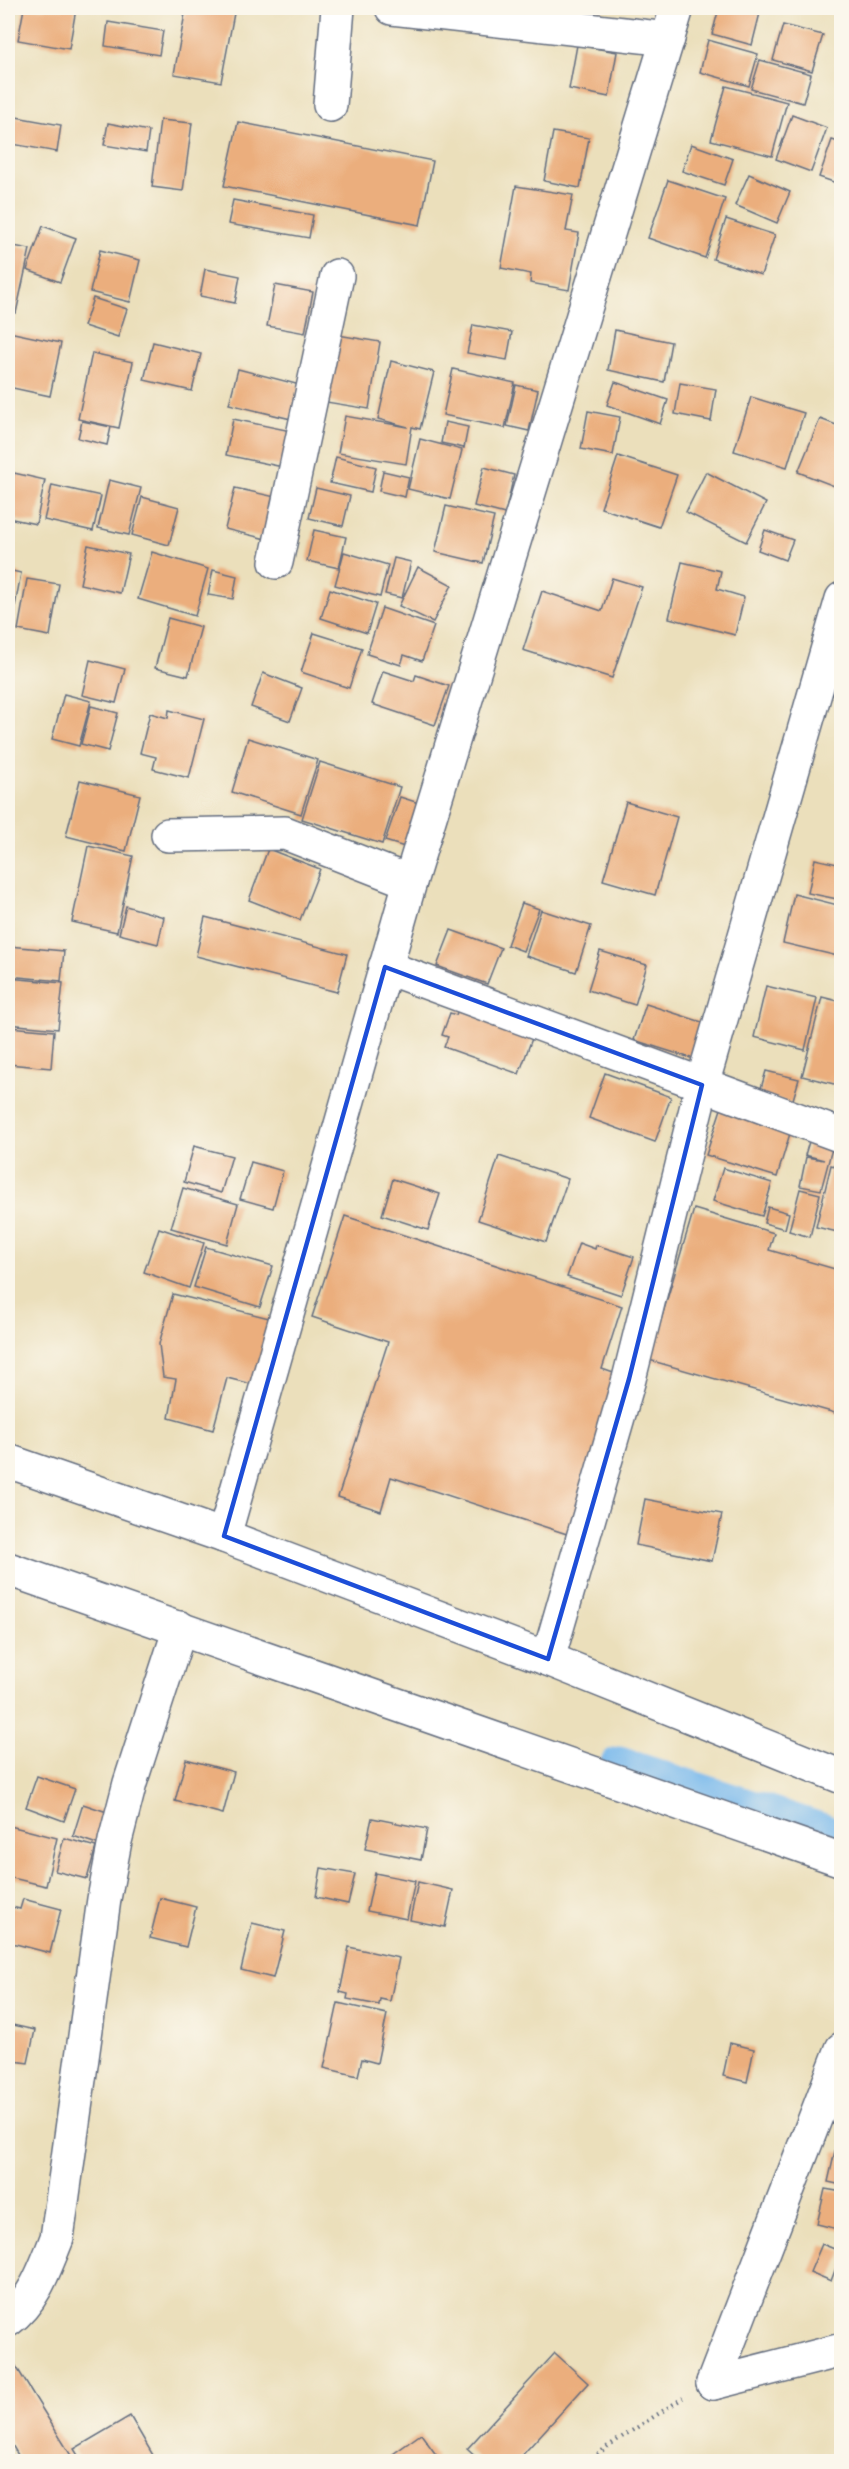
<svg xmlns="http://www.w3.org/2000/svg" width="849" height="2469" font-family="'Architects Daughter',sans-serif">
<rect width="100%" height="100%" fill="#fbf7ec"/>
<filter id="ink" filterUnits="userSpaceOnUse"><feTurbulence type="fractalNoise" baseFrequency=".0167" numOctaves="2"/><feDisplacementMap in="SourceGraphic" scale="12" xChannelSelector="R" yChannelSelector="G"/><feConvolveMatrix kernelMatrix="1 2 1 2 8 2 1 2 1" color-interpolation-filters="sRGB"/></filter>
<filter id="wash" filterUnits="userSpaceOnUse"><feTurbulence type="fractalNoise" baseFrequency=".008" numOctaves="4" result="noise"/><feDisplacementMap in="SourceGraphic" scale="24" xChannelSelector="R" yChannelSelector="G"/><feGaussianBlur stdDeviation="1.35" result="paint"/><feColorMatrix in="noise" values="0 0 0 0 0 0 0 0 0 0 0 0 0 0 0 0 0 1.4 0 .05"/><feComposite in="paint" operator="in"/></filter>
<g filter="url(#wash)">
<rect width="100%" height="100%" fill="#ebdfbb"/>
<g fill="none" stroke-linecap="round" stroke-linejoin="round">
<!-- canal -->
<polyline stroke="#77b8ec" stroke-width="39" points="619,1766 842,1839"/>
</g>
<g id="blocks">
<!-- building -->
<g fill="#ebae7d">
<polygon points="24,8 76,9 69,49 18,40"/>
<polygon points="186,8 235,8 221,82 174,74"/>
<polygon points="719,8 741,8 760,13 752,45 712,34"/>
<polygon points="108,22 163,31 159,55 105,46"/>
<polygon points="783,25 823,35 812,71 773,60"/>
<polygon points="708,40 758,54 749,86 700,72"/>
<polygon points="577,45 617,52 609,97 569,89"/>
<polygon points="760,60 811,74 803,103 751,89"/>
<polygon points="726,86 787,102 772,156 711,140"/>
<polygon points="792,115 827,128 811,172 776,159"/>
<polygon points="16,117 61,125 57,152 12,144"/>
<polygon points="160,120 192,123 183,191 152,187"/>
<polygon points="238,122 433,161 420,225 224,186"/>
<polygon points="108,123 149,131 146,152 104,145"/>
<polygon points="553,132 589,138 580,188 544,181"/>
<polygon points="832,140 842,143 842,185 819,177"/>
<polygon points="691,144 733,159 724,185 682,171"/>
<polygon points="749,174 790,192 777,223 735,205"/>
<polygon points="668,180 725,199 705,258 648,238"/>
<polygon points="516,186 573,195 566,231 579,233 569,290 530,283 531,274 501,268"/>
<polygon points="233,200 313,215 309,238 228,224"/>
<polygon points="726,219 775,235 761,275 713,259"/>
<polygon points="43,226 76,238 60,282 27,270"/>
<polygon points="8,245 30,249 16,313 8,311"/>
<polygon points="100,250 140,260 130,302 90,292"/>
<polygon points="205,269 240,276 235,303 200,296"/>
<polygon points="275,285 313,292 305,333 267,326"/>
<polygon points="93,298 127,309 118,337 84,326"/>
<polygon points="473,325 512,332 507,360 467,353"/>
<polygon points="615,330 671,342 664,382 608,370"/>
<polygon points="9,332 61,343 50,396 8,387"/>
<polygon points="338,335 380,342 369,409 326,402"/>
<polygon points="153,342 201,354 192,391 144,380"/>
<polygon points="92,353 133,362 119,428 78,419"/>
<polygon points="391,361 434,372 420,429 412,427 406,464 338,453 345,416 408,427 378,419"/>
<polygon points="238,369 300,385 291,419 229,404"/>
<polygon points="453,369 515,383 505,428 443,415"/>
<polygon points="615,382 668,400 660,424 607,405"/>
<polygon points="680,383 716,389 711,421 675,414"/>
<polygon points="516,385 538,390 529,431 507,426"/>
<polygon points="751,397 804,413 787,467 734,451"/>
<polygon points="588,411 620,417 613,455 581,449"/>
<polygon points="233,419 291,431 283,467 226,455"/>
<polygon points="820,419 842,427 842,489 798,472"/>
<polygon points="82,421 111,427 107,445 78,438"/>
<polygon points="445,422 468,427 464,448 441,443"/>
<polygon points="420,439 462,450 450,499 408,489"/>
<polygon points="618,456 677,475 659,527 601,508"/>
<polygon points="336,457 376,467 371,492 330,483"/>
<polygon points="484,467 514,475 505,514 474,506"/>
<polygon points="383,471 409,477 405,497 379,491"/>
<polygon points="706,472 766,503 746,542 686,512"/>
<polygon points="14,473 45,480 36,524 8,518 8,505"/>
<polygon points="109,480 141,488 129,535 98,528"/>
<polygon points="52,485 101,496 93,531 44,520"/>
<polygon points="235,488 280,498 270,540 225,529"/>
<polygon points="316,488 350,496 343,526 309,518"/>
<polygon points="142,497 179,507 169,545 132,535"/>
<polygon points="446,506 494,517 483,563 435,552"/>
<polygon points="314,530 346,537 339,568 307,561"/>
<polygon points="765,530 793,540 785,560 758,550"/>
<polygon points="88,545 129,554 120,593 80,584"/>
<polygon points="152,552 208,569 195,616 138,599"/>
<polygon points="344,552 388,565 380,597 335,585"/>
<polygon points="394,558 411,562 402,598 385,594"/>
<polygon points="682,562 721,571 717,589 744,597 735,635 669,618"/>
<polygon points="418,567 452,585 433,622 399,606"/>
<polygon points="8,570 21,573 12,623 8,623"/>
<polygon points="213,570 237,576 233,599 208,595"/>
<polygon points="612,578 642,587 612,678 523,650 542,591 602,611"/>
<polygon points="27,579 59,584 50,636 18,630"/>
<polygon points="330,589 376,604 367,633 321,618"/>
<polygon points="382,608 434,626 422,661 404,655 401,665 367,654"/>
<polygon points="168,618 201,627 188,676 155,668"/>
<polygon points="314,633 362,648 349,688 301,672"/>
<polygon points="90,660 125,669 116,703 82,695"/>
<polygon points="383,671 414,681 416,675 449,686 435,725 372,704"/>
<polygon points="263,673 302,688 290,721 251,707"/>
<polygon points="64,694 91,701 79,746 52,739"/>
<polygon points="91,706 118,713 108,751 81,744"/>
<polygon points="169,710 204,719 189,778 153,769 156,757 140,753 150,713 168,718"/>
<polygon points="248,738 318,760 301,814 232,792"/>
<polygon points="320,762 400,787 382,844 302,819"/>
<polygon points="80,780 140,795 126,851 66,836"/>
<polygon points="400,797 422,804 408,848 385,841"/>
<polygon points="626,802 677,817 655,895 603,880"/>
<polygon points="88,846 133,856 117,932 72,922"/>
<polygon points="268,849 320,869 300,920 249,900"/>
<polygon points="815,859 842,865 842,900 808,893"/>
<polygon points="794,894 842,906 842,957 783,943"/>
<polygon points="522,903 539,909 523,951 507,945"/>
<polygon points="126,906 164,917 158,944 119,934"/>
<polygon points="541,910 591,926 576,972 526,956"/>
<polygon points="205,917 347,954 337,992 196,956"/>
<polygon points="451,930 501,948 487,984 437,966"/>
<polygon points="8,946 64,951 61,981 8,976"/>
<polygon points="600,951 647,965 635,1005 588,990"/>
<polygon points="8,978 63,983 58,1029 8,1024"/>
<polygon points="766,986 817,998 805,1050 754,1037"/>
<polygon points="822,997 842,1002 842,1086 802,1076"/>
<polygon points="646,1004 705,1023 694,1059 634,1040"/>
<polygon points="459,1006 534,1033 519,1074 444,1047 448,1037 442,1035 450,1013 456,1015"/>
<polygon points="9,1027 54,1031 51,1068 8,1064"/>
<polygon points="766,1071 799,1079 792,1103 759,1095"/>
<polygon points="605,1073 671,1097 655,1142 589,1118"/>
<polygon points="721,1109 791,1130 777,1177 706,1155"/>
<polygon points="811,1135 834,1141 821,1190 800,1186 806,1157 824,1160 805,1155"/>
<polygon points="194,1146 232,1156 221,1193 184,1182"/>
<polygon points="499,1156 568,1179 546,1242 478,1220"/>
<polygon points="251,1162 283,1171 273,1208 240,1199"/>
<polygon points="831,1165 842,1168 842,1233 816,1227"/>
<polygon points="723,1168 772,1183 762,1216 713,1201"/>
<polygon points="393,1179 440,1194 428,1230 382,1215"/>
<polygon points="183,1188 238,1204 227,1244 171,1228"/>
<polygon points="800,1189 820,1194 810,1237 789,1231"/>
<polygon points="768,1207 789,1213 785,1229 764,1223"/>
<polygon points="694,1209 774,1233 769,1250 842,1271 842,1415 649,1360"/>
<polygon points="345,1216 622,1306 602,1369 622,1376 570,1535 391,1477 381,1511 338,1497 388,1342 312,1317"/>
<polygon points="159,1228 204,1243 189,1288 144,1272"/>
<polygon points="579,1243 595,1249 596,1245 634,1257 621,1295 567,1277"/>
<polygon points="206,1247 273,1266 260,1307 194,1287"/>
<polygon points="173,1294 281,1321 263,1387 227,1378 213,1430 169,1418 176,1379 163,1377 159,1344"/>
<polygon points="645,1499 722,1514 712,1561 636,1545"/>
<polygon points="186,1759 234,1772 223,1814 175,1801"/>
<polygon points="37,1776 75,1789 64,1821 26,1807"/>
<polygon points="83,1804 113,1814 103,1846 73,1836"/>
<polygon points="372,1818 427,1829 421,1860 365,1849"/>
<polygon points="10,1826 57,1838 46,1886 8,1877"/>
<polygon points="64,1838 96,1847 87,1879 55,1871"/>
<polygon points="321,1868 355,1874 348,1904 316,1897"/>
<polygon points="375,1873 415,1881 407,1919 367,1911"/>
<polygon points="418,1882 453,1890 445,1927 410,1920"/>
<polygon points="160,1898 196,1907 186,1947 150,1938"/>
<polygon points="23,1899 61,1909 50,1953 8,1942 8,1906 20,1909"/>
<polygon points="252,1923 285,1931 273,1978 241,1970"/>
<polygon points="349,1947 399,1958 390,2001 380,1999 379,2005 347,1999 348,1994 340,1992"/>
<polygon points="338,2003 387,2014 377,2063 362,2059 358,2076 324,2068"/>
<polygon points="8,2024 35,2030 28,2063 8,2060"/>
<polygon points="730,2043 754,2049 747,2082 723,2076"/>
<polygon points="835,2151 842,2153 842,2185 828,2182"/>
<polygon points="825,2189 842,2192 842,2230 817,2224"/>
<polygon points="822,2244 842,2252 831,2281 810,2272"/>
<polygon points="555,2353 588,2383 516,2462 481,2462 467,2449"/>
<polygon points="9,2355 75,2462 22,2462 8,2438"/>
<polygon points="130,2416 157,2462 82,2462 74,2449"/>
<polygon points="421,2434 437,2456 430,2462 388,2462 386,2459"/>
</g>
</g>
</g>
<g filter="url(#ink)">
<use href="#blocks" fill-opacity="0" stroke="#646d7f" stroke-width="1.5"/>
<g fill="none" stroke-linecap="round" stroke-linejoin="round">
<defs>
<g id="minor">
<polyline points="392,8 668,39"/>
<polyline points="330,105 338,8"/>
<polyline points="276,562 337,276"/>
<polyline points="168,835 285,833 410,882"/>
<polyline points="385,967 842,1136"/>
<polyline points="8,1461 224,1536 548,1659 842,1777"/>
<polyline points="224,1536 410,882 677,8"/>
<polyline points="8,1569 842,1860"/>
<polyline points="548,1659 629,1379 702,1085 842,599"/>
<path d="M8,2320C34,2301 45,2268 57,2238L104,1899L115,1841L130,1783L180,1628"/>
<polyline points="713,2383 842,2049"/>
<polyline points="713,2383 842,2350"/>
</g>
</defs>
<!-- minor casing -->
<use href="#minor" stroke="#646d7f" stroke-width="36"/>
<!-- path -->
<polyline stroke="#646d7f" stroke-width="4" stroke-dasharray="1.5 4.5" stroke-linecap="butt" points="588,2462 608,2446 683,2398"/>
<!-- minor -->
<use href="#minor" stroke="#fff" stroke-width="33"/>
</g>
</g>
<!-- marked area -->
<path fill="none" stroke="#1d4ed8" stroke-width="4.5" stroke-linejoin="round" d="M385,967L702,1085L629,1379L548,1659L224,1536Z"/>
<!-- margin -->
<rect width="849" height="2469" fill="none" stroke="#fbf7ec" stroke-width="30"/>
</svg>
